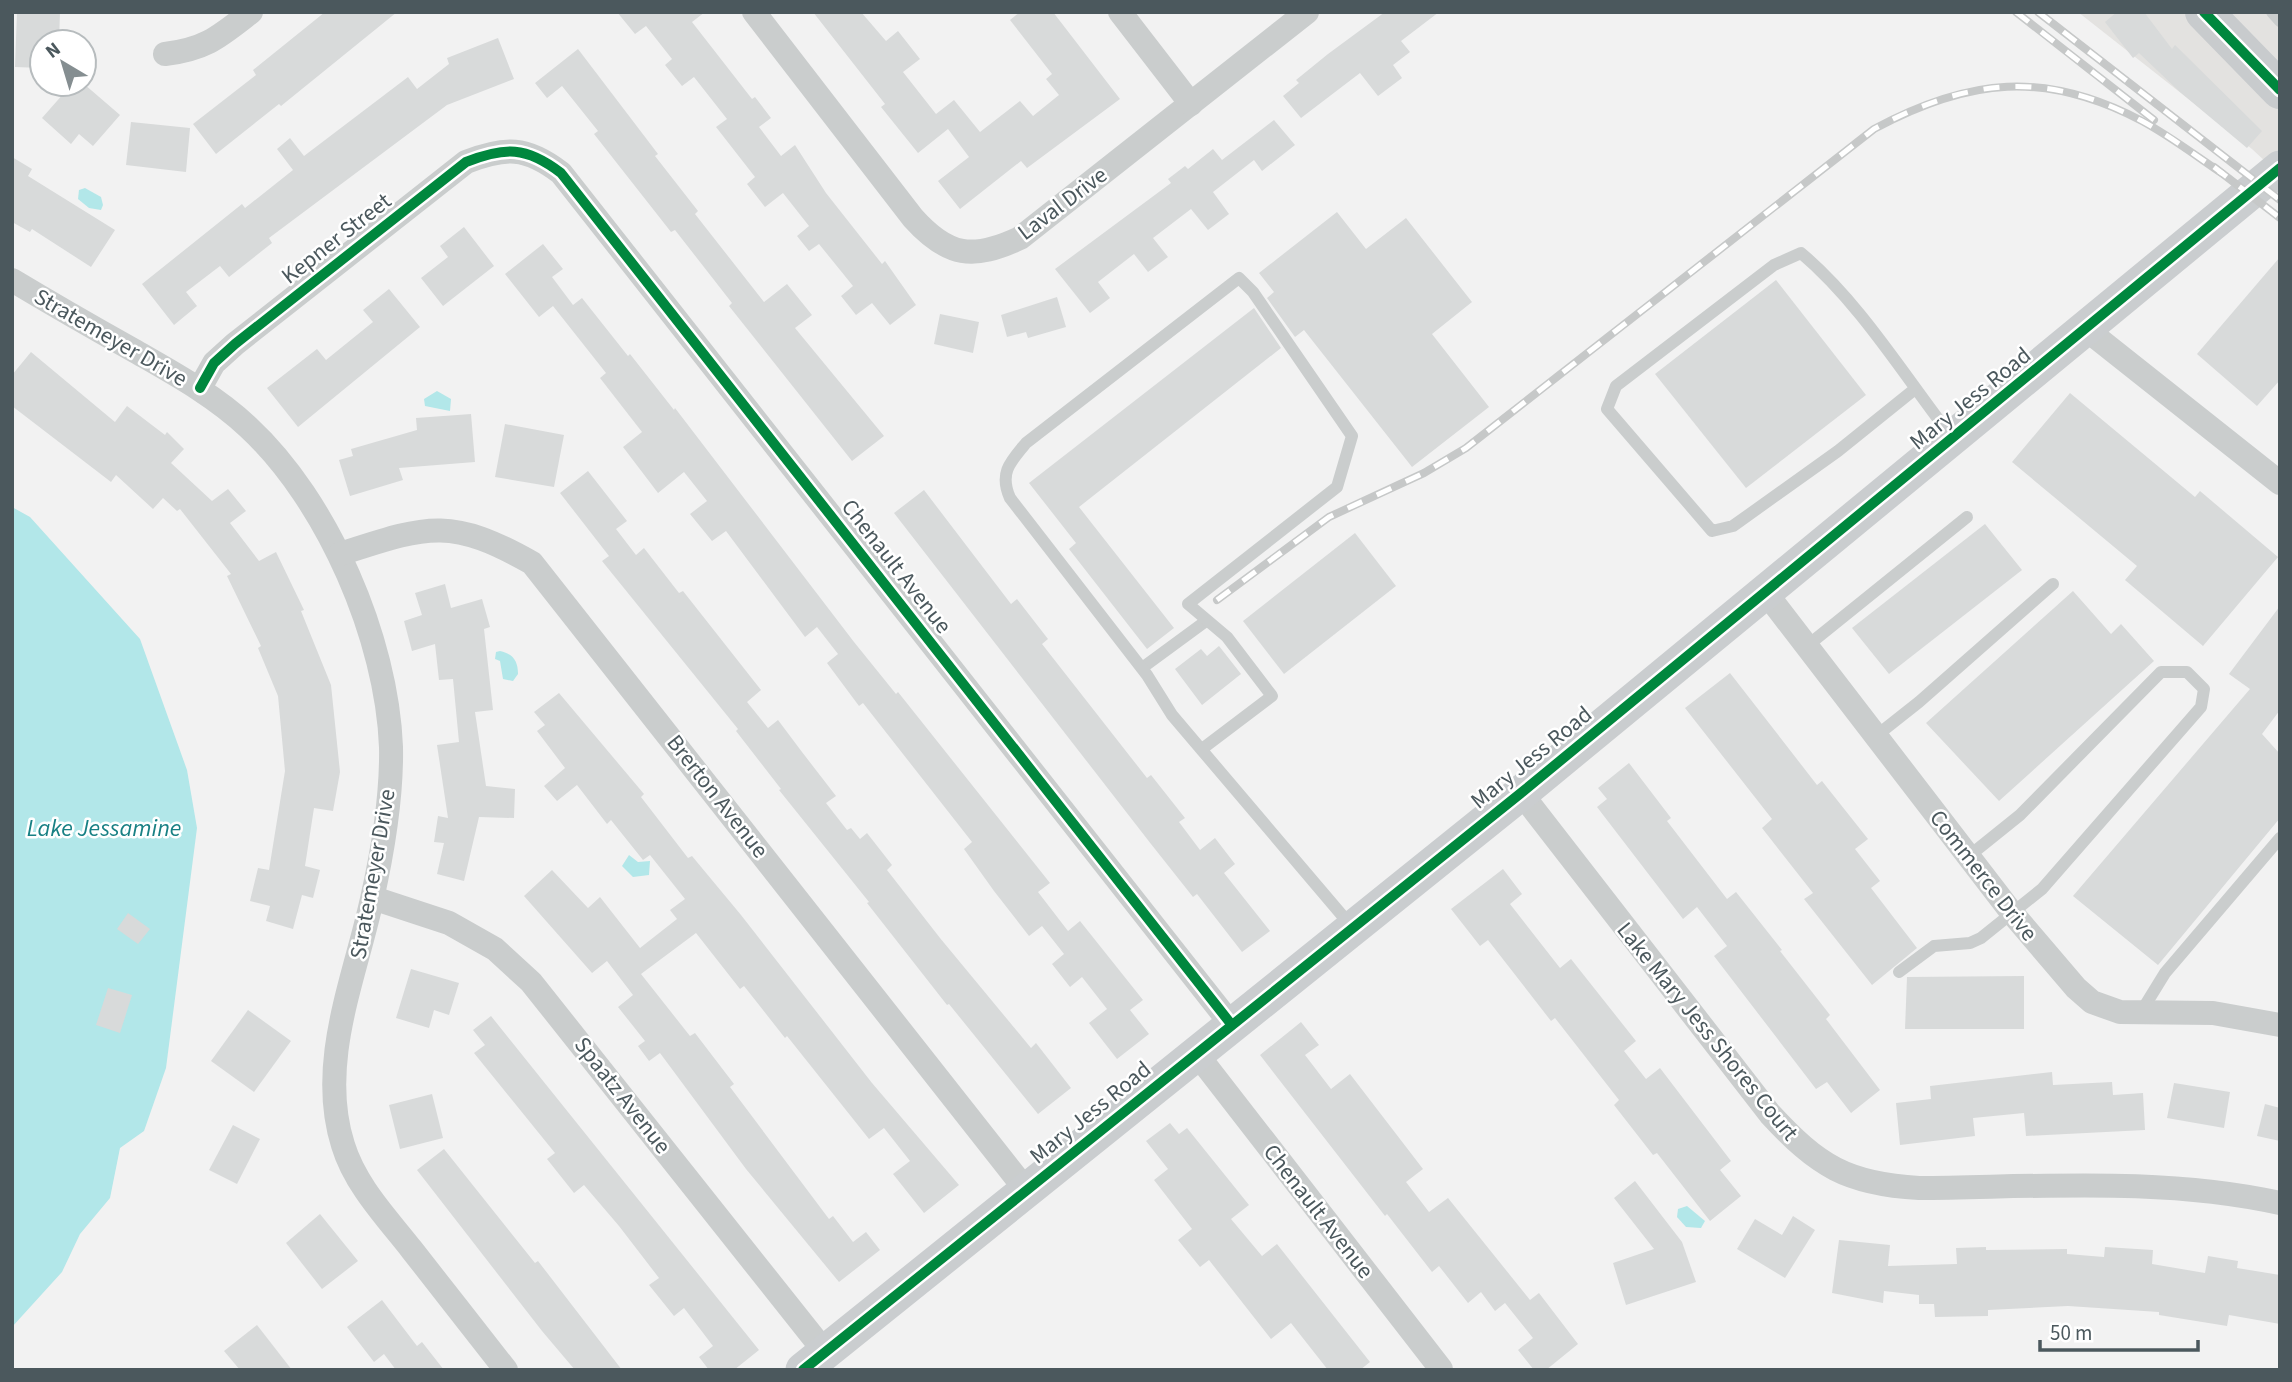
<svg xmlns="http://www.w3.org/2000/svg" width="2292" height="1382" font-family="'Source Sans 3',sans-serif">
<rect width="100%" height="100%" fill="#f2f2f2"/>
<!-- commercial -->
<polygon fill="#e3e2e0" points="2078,12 2280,12 2280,175 2252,149"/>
<!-- water -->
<g fill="#b2e7e9">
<polygon points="85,188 101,197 103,205 101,210 89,208 78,199 79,190"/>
<polygon points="437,391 451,399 450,411 425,406 424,399"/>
<polygon points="12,507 30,517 140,639 187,770 197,828 166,1068 144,1131 120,1148 110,1198 80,1234 62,1272 12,1327"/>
<path d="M500,651C513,654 518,661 518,674L513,681L503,679L500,661L495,659L496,652Z"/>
<polygon points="629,855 638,862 650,861 649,875 633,877 622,866"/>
<polygon points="1687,1206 1705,1221 1701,1228 1686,1227 1677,1217 1678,1209"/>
</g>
<!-- building -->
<g fill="#d8dada">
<polygon points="17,12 60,12 59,42 42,42 42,68 15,67"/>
<polygon points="325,12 397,12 281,106 279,104 216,154 193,124 256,75 253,70"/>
<polygon points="617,12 705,12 692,22 752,99 755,97 771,118 759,127 781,156 795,145 826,193 882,264 885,261 916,305 890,325 872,303 856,315 841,296 853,286 819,244 809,251 797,236 809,226 783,193 765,207 747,184 755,177 716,127 727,119 694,77 682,86 665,65 672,59 646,26 635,34"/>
<polygon points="813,12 861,12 886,41 898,31 920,59 903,72 936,114 954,100 980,132 1020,101 1033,116 1059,95 1046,79 1052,74 1010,20 1020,12 1053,12 1120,99 1027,168 1021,161 960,209 938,181 969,157 948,129 918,153 881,107 885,104"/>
<polygon points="1385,12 1439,12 1401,41 1410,52 1393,65 1402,78 1378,96 1360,73 1301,118 1283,96 1299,83 1296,80 1328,54"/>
<polygon points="2117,12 2144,12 2172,49 2175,45 2262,131 2247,148 2180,92 2139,53 2133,58 2105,22"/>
<polygon points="498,38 514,79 447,105 269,238 272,243 229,277 220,266 186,292 197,306 174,325 142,284 242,204 245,208 293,170 277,149 290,138 304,156 408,77 417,89 449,64 447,58"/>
<polygon points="578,49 658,154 655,156 698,211 695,214 764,302 787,284 812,315 795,328 884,436 852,461 729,306 732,303 675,230 671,232 594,134 598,131 562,86 547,98 535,83"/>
<polygon points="72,84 84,84 120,115 93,146 79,134 71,144 42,118"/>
<polygon points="1274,120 1295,145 1262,171 1254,160 1213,192 1229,214 1208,230 1191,209 1153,238 1168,257 1148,272 1134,254 1098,282 1110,298 1090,313 1055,269 1171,183 1168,179 1185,166 1188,169 1213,149 1222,160"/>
<polygon points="131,122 190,128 186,172 126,165"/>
<polygon points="12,157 32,169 28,176 115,230 91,267 32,229 30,232 12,222"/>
<polygon points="1337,212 1366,249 1406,218 1472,302 1432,334 1489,407 1412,467 1304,330 1295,337 1267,298 1274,292 1259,273"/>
<polygon points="464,227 494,266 443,306 421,278 448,257 440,246"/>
<polygon points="543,244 563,269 552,277 573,305 582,298 628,356 630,354 674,410 675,408 854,642 896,694 898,692 1050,883 1038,892 1068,931 1080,921 1143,1000 1130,1010 1149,1034 1117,1059 1089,1023 1107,1009 1082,977 1070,987 1052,964 1064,954 1042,926 1029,936 994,891 964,849 972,842 863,703 859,706 827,663 838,654 817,627 805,637 726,531 712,541 690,514 707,501 684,472 658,493 623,447 642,432 600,378 606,373 553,306 539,317 505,274"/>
<polygon points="2280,257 2280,380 2257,406 2197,354"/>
<polygon points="1776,280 1866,395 1746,488 1655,374"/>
<polygon points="389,289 420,327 298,427 267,388 317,349 326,360 373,322 363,310"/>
<polygon points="1057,297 1066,327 1028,338 1026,332 1007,337 1001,315"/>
<polygon points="1254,308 1281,348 1079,507 1174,628 1147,649 1069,549 1076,543 1029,483"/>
<polygon points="940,314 979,322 973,353 934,344"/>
<polygon points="31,352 115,422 127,406 165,435 167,432 184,449 171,463 212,501 228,489 246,511 230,523 259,561 276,552 304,610 301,611 331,685 340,772 333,811 314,808 305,866 320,870 313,898 302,895 293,929 266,921 270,906 250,901 258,868 269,870 285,771 278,696 258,648 261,646 227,576 231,574 180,509 177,511 163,498 153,509 116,475 111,482 12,406 12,375"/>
<polygon points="2070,393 2195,497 2200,491 2278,557 2203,646 2125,580 2137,566 2012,462"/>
<polygon points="471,414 475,462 399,468 403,480 350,496 339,460 353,456 351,449 417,430 416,418"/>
<polygon points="505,424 564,435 554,487 495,477"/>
<polygon points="588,471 627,521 616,529 636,555 644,548 679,593 683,591 761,690 747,702 768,728 778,720 802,752 836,796 826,803 847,830 851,828 860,839 867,833 892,865 887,870 940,938 1031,1048 1036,1043 1071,1088 1038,1114 949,1004 947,1005 867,903 869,902 779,790 781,789 736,731 738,729 602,561 609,556 560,493"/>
<polygon points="924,490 1011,604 1017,599 1048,639 1042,644 1147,778 1151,775 1185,818 1179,822 1200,850 1215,838 1235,864 1224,873 1270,931 1242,952 1197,894 1193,897 1151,844 894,513"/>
<polygon points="1985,524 2022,570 1889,674 1852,628"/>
<polygon points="1355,533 1396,586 1284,674 1243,621"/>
<polygon points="445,584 451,608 482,599 490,627 484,629 493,710 475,712 486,786 515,789 514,818 479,817 464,881 437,874 444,843 434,842 438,816 448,818 437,745 459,742 453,679 439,680 435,644 412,651 404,621 422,615 415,593"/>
<polygon points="2073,591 2111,634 2121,624 2154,661 1999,801 1926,723"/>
<polygon points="2280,606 2280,710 2262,734 2280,754 2280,818 2158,965 2073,896 2250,689 2229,674"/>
<polygon points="1219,646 1241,674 1202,705 1175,669 1201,649 1207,656"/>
<polygon points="1730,673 1817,785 1822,781 1868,839 1855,849 1880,881 1871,888 1917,948 1872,985 1804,899 1813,893 1762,828 1772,819 1685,708"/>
<polygon points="559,693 644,794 641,797 688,858 692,856 741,915 872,1083 959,1185 924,1213 893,1174 910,1161 884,1128 869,1139 787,1036 785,1038 744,986 740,989 696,933 641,974 690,1036 695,1033 734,1084 730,1087 829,1219 833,1216 853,1242 866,1232 880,1250 839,1282 746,1169 660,1053 649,1061 638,1046 645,1041 618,1007 633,995 607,961 592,973 524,896 552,870 588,908 600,897 640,948 677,919 670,910 685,899 650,855 643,860 611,820 607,824 577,785 557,801 544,786 565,768 537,731 545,725 534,712"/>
<polygon points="1629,763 1671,818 1667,821 1727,899 1736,892 1782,950 1780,951 1830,1015 1826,1019 1880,1090 1851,1113 1827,1082 1816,1089 1714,956 1727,946 1697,907 1683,919 1597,807 1607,799 1598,788"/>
<polygon points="1503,869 1522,894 1510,904 1560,968 1571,959 1636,1041 1624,1051 1646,1079 1660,1068 1731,1161 1720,1170 1741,1196 1710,1221 1657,1153 1653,1155 1614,1105 1619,1100 1555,1018 1551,1021 1488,940 1480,946 1451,909"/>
<polygon points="128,913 150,929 138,944 117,929"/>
<polygon points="411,969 459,983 449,1015 434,1010 429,1028 396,1018"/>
<polygon points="2024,976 2024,1029 1905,1029 1907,977"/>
<polygon points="108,988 132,995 120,1033 96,1025"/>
<polygon points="248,1010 291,1041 254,1092 211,1061"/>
<polygon points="491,1016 759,1350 734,1370 709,1370 699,1357 713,1346 684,1308 674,1316 649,1285 659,1278 619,1226 584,1185 574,1193 547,1159 555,1153 474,1053 485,1045 473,1030"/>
<polygon points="1301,1022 1319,1045 1305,1055 1331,1089 1350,1074 1423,1169 1406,1182 1429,1212 1448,1198 1530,1300 1539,1293 1578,1344 1546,1370 1534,1370 1518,1350 1533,1338 1505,1303 1495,1311 1481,1292 1468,1303 1439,1266 1432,1272 1387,1214 1385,1216 1260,1055"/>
<polygon points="2052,1072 2053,1085 2112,1082 2113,1095 2143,1093 2145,1130 2026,1136 2024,1113 1973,1118 1975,1136 1900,1145 1896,1103 1931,1099 1930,1086"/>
<polygon points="2174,1083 2230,1092 2224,1128 2167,1118"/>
<polygon points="432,1094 443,1138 400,1149 389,1105"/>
<polygon points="2265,1104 2280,1108 2280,1141 2257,1136"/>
<polygon points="1170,1123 1179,1134 1187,1128 1249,1205 1231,1219 1262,1256 1277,1244 1370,1362 1360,1370 1328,1370 1291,1323 1271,1339 1209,1260 1200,1267 1178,1240 1192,1229 1154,1180 1168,1169 1146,1141"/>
<polygon points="233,1125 260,1139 237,1184 209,1170"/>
<polygon points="444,1149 535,1263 538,1261 622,1370 575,1370 542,1331 417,1170"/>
<polygon points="1635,1181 1682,1242 1696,1282 1626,1305 1613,1263 1654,1249 1614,1198"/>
<polygon points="320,1214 358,1261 322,1289 286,1243"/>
<polygon points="1793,1216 1815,1230 1785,1278 1737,1249 1755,1219 1782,1235"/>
<polygon points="1839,1240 1890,1245 1888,1266 1957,1264 1956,1248 1986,1247 1986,1250 2067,1249 2067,1254 2104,1257 2105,1247 2153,1250 2152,1264 2205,1273 2208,1256 2238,1261 2237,1268 2280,1275 2280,1324 2229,1315 2227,1326 2159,1315 2159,1312 2068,1306 1988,1310 1988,1316 1935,1317 1934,1304 1919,1304 1919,1295 1884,1291 1883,1303 1832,1293"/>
<polygon points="382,1300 417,1346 422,1342 444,1370 396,1370 384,1354 374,1362 347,1327"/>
<polygon points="257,1325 292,1370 240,1370 224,1351"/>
</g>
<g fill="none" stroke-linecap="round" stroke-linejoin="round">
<!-- lane -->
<g stroke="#cacdcd" stroke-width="12">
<polyline points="2272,12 2280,21"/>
<path d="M1915,389L1838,451L1733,526L1712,531L1607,409L1616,386L1774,265L1801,253C1860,303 1903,374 1951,436"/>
<polyline points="1807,646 1967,517"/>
<polyline points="1142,668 1206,621"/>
<polyline points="1876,736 1919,702 2053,584"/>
<path d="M1202,749L1272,696L1227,637L1188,604L1337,487L1352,436L1253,292L1239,278L1026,443C1010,462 999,473 1010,498L1147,675L1172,715L1352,927"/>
<polyline points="1899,972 1934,946 1970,943 1981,938 2042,889 2201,707 2204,689 2187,672 2161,672 2020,815 1969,856"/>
<polyline points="2141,1012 2165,973 2280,838"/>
</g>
<!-- street -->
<g stroke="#cacdcd" stroke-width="24">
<path d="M754,12L913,218C948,257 973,260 1020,238L1307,12"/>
<polyline points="1120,12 1191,104"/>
<path d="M165,54C206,49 219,37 251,12"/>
<path d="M12,280C52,304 92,327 133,350C173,373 214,395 248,427C328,501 387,639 391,747C392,798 383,850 372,899C355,978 317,1063 343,1145C355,1185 387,1218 412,1250C443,1290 475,1330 506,1370"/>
<polyline points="2087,330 2280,483"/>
<path d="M200,388L214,363L235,344L466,162C505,147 526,146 561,173L1231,1024"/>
<path d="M340,554C427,526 449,516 532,563L1026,1190"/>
<polyline points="1766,593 2012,913 2076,988 2092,1002 2120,1012 2213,1013 2280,1025"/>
<path d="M1521,793L1770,1114C1818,1166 1847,1184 1919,1188C2039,1187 2162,1177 2280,1203"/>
<polyline points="373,898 449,923 495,949 531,982 825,1352"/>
<polyline points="1196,1053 1441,1369"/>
</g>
<!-- secondary -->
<polyline stroke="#cacdcf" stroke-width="35" points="803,1370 1521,793 2280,168"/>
<!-- primary -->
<polyline stroke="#c8cbcd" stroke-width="38" points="2204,12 2280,90"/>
<defs>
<g id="rail">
<polyline points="2016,12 2154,120"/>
<polyline points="2038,12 2280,200"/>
<polyline points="2214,167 2280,218"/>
<path d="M1217,600L1329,517L1424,473L1466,448L1874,129C1969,78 2045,70 2142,121C2170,136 2196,156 2223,174"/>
</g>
</defs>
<!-- rail casing -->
<use href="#rail" stroke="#c6c8c8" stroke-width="8"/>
<!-- rail -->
<use href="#rail" stroke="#fff" stroke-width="5" stroke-dasharray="16" stroke-linecap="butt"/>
<defs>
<g id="cycleway">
<polyline points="2204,12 2280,90"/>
<path d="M200,388L214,363L235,344L466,162C505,147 526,146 561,173L1231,1024"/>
<polyline points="803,1370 1521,793 2280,168"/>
</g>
</defs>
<!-- cycleway casing -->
<use href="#cycleway" stroke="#fff" stroke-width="15"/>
<!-- cycleway -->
<use href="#cycleway" stroke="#00873e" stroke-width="10"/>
</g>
<g text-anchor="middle" stroke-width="5" stroke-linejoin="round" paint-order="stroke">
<!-- street labels -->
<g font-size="23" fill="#4b585d" stroke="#fff">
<text transform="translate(1062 203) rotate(-37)" y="8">Laval Drive</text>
<text transform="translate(336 238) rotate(-38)" y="8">Kepner Street</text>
<text transform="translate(111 337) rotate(30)" y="8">Stratemeyer Drive</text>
<text transform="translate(1970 398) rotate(-39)" y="8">Mary Jess Road</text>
<text transform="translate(897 566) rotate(52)" y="8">Chenault Avenue</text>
<text transform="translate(1531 757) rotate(-39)" y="8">Mary Jess Road</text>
<text transform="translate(718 796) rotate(52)" y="8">Brerton Avenue</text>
<text transform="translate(372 874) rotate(-80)" y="8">Stratemeyer Drive</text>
<text transform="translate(1984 875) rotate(52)" y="8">Commerce Drive</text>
<text transform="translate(1708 1031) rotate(51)" y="8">Lake Mary Jess Shores Court</text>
<text transform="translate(623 1095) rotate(52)" y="8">Spaatz Avenue</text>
<text transform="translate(1090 1112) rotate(-39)" y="8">Mary Jess Road</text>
<text transform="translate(1319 1211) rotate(52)" y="8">Chenault Avenue</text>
</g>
<!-- water labels -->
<g font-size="24" font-style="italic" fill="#188084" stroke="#fff">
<text x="104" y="836">Lake Jessamine</text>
</g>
</g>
<!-- border -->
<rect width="2292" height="1382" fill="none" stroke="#4b585d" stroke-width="28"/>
<!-- north arrow -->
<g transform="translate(63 63) rotate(322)"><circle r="33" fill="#ffffff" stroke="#b7bcbe" stroke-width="2"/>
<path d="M0-5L12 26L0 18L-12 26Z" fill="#858e91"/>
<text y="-10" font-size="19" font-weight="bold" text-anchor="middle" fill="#4b585d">N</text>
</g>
<!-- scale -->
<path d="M2040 1340v10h158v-10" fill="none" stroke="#4b585d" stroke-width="3.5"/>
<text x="2050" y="1340" font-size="21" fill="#4b585d" stroke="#ffffff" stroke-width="5" paint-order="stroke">50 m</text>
</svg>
